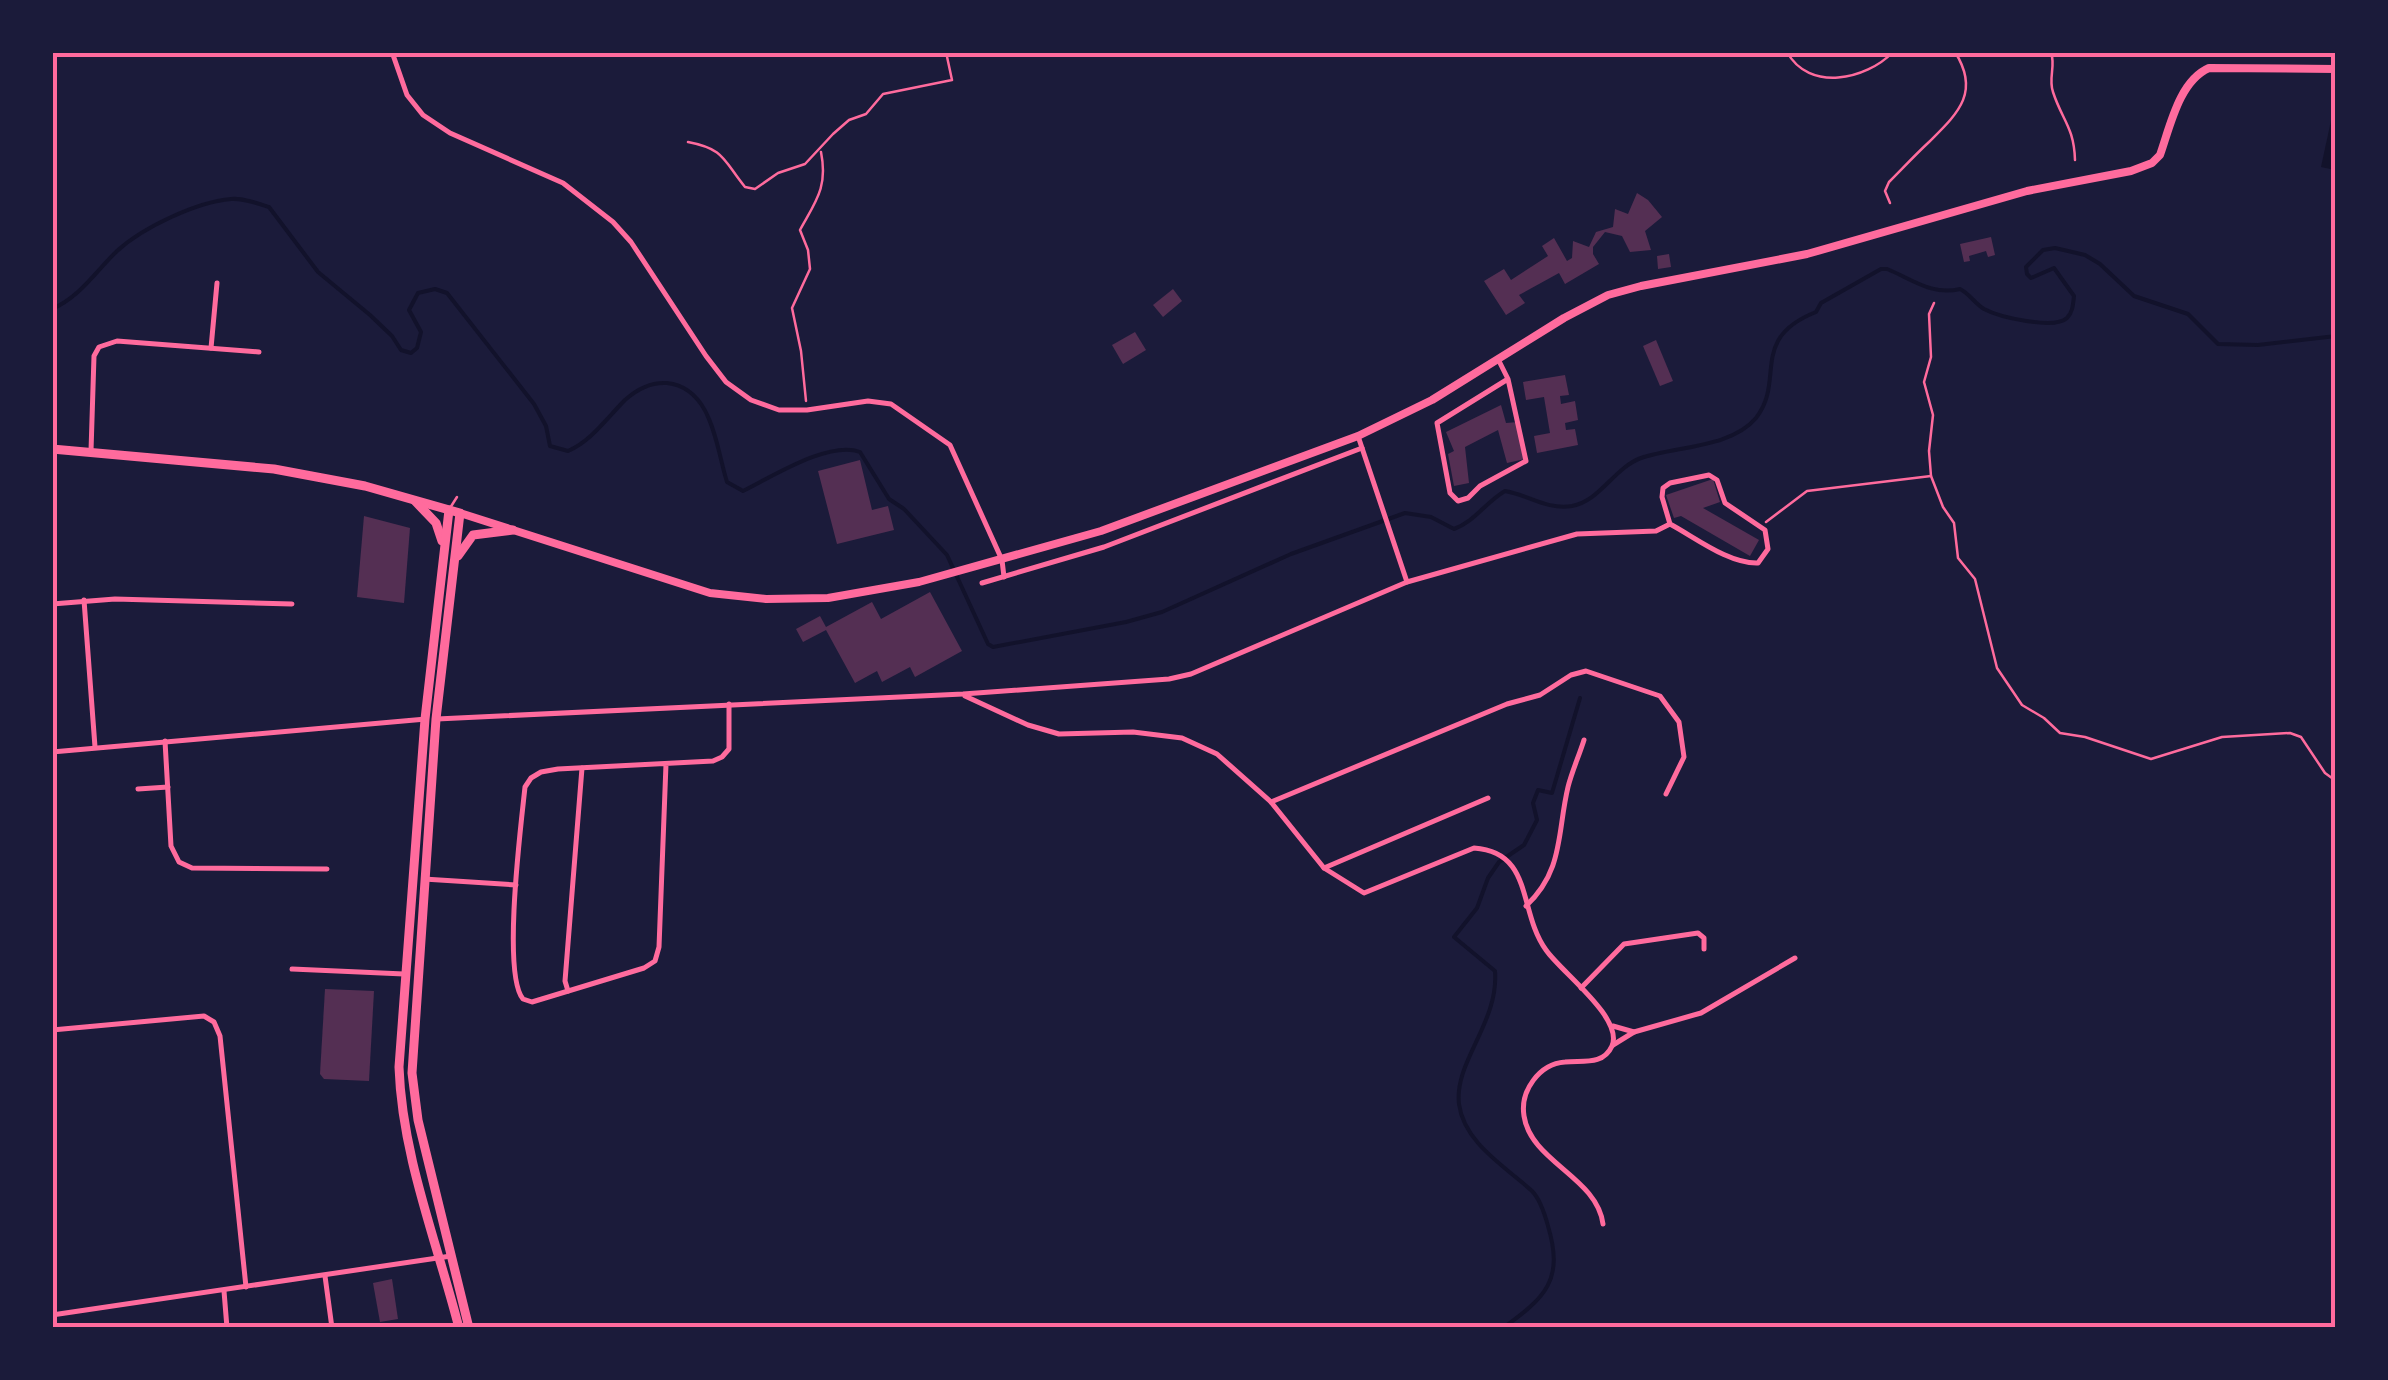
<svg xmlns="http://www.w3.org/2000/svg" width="2388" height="1380" font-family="Barlow,sans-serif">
<rect width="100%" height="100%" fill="#1b1b3a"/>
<!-- water -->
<polygon fill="#12122b" points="2332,116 2335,117 2335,170 2321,167"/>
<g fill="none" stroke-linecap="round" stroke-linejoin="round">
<!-- stream -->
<g stroke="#12122b" stroke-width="4">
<path d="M52,309C80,297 96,271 117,251C142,228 196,202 231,199C243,198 257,203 269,207L318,272L370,315L392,336L401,350L411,353L417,348L421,332L409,310L418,293L435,289L447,293L534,404L546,426L550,446L568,451C591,441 607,418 625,400C637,389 651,382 667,383C713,388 716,448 727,482L743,491C770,478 829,440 860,452L889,499L904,509L947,555L988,644L993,647L1126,622L1162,612L1291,554L1405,513L1431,517L1454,529C1474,522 1486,502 1505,491C1529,495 1546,510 1572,506C1600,501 1614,468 1641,458C1676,446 1731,448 1756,418C1786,380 1748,339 1816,312L1821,303L1881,269H1887C1912,279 1932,296 1960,289C1970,294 1974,303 1984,309C1999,317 2054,330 2067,318C2073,312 2073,304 2074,296L2054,268L2031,278L2027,274L2026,267L2043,250L2055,248L2085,255L2100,264L2134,296L2188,314L2218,344L2258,345L2336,336"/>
<path d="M1503,1328C1546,1297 1564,1280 1548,1226C1545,1215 1540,1199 1532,1191C1506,1167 1464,1143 1459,1104C1454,1061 1499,1023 1495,971L1454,937L1477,908L1488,878L1499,862L1524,845L1537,820L1533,803L1538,790L1552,793L1580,698"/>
</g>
</g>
<!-- building -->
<g fill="#542f53">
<polygon points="1637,193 1648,200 1662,217 1645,231 1651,250 1630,252 1622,236 1605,232 1593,247 1593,254 1599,264 1565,284 1559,273 1519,295 1525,303 1506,315 1484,281 1504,269 1511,280 1548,256 1542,246 1554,238 1567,261 1572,258 1573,241 1589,247 1596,232 1613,227 1615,209 1628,214"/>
<polygon points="1991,237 1995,255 1988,257 1986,251 1969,256 1970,261 1964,262 1960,244"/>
<polygon points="1669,254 1671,267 1658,269 1657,256"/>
<polygon points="1173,289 1182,301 1163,317 1153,305"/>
<polygon points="1135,332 1146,350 1123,364 1112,345"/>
<polygon points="1656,340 1673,381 1660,386 1643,346"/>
<polygon points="1565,375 1569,395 1560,396 1561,404 1575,401 1578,420 1565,423 1566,430 1575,429 1578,445 1537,453 1534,436 1550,433 1544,397 1526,400 1523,382"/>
<polygon points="1501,405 1506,423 1518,422 1525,459 1507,463 1498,430 1465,447 1469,483 1454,486 1448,454 1454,451 1446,432"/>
<polygon points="860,460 872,510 888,506 894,530 837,544 818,471"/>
<polygon points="1713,479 1720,502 1703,508 1759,540 1750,556 1681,516 1674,518 1666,495"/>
<polygon points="364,516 410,528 404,603 357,597"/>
<polygon points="930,592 962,651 915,677 910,667 882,682 877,671 855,683 826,630 803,642 796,629 820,616 826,627 872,602 881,619"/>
<polygon points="325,989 374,991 369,1081 324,1079 320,1074"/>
<polygon points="392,1279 398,1319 380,1322 373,1283"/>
</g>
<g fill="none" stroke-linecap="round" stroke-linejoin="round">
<!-- path -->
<g stroke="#ff6b9d" stroke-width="2.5">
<path d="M1787,52C1809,92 1866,80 1893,52"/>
<path d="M2051,52C2056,67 2048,78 2053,92C2062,120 2074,127 2075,160"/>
<path d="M688,142C725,149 723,160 745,187L755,189L778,173L805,164L833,134L849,120L866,114L883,94L952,80L946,52"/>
<path d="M1890,203L1885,191L1889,182C1902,169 1915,155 1929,142C1957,114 1981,93 1955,52"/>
<polyline points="1934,303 1929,314 1931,357 1924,382 1933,415 1929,451 1931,476 1943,507 1954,523 1958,558 1975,579 1997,668 2022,705 2044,718 2060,733 2085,737 2151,759 2222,737 2290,733 2301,737 2325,773 2336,781"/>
<path d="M806,401L801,351L792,308L810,269L808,250L800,230C816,201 828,187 821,152"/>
<polyline points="1766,522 1807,491 1931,476"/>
</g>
<!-- service -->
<polyline stroke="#ff6b9d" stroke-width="2.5" points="450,508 457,497"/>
<!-- minor -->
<g stroke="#ff6b9d" stroke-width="5">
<polyline points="392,52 407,95 423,115 450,133 563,183 613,222 631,242 706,356 726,382 751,400 779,410 807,410 868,401 891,404 950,445 1002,560 1004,577"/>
<polyline points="211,348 217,283"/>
<polyline points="1498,359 1508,379 1437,423 1450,493 1458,501 1468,498 1480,486 1526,461 1508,379"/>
<polyline points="1358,436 1407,582"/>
<polyline points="91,451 94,356 99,347 117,341 259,352"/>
<path d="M1709,475L1717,480L1725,503L1765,530L1768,549L1758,563C1729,564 1696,538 1670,524L1662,497L1663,488L1670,483Z"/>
<polyline points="982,583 1104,547 1362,448"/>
<polyline points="84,600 95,747"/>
<polyline points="52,604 115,599 292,604"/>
<path d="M965,696L1028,725L1059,734L1133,732L1182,738L1217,754L1271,802L1324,868L1364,893L1474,848C1534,852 1518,912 1546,950C1561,972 1624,1018 1612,1046C1603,1066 1582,1060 1565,1062C1539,1064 1520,1091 1524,1116C1531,1162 1597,1177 1603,1224"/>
<polyline points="437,719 963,694 1169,679 1191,674 1407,582 1577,534 1656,531 1670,524"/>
<polyline points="165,741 171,846 179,862 192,868 327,869"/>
<polyline points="52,752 426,719"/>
<path d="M666,764L659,947L655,961L644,968L532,1002L523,999C502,974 521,825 525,787L531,778L541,772L558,769L713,761L722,757L729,749V704"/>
<polyline points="138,789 168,787"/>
<polyline points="1271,802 1507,704 1540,695 1571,675 1586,671 1660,696 1679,722 1684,757 1666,794"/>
<polyline points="1324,868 1488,798"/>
<polyline points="424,879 516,885"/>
<path d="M1526,906C1564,870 1557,833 1568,787C1572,771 1579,756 1584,740"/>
<polyline points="292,969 404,974"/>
<polyline points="1581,988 1624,944 1698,933 1704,938 1704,949"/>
<polyline points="568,991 565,981 582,768"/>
<polyline points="1613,1026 1634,1032"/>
<polyline points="52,1030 204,1016 214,1022 220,1036 246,1287"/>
<polyline points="1613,1045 1634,1032 1701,1013 1795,958"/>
<polyline points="325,1276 332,1328"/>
<polyline points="224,1291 227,1328"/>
<polyline points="52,1315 451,1256"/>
</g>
<!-- tertiary -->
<path stroke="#ff6b9d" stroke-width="8" d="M460,513L710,593L766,599L828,598L919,582L1101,531L1358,436L1432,400L1564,318L1608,295L1641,286L1807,254L2027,191L2131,171L2152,163L2160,155C2170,127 2179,81 2209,68L2336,69"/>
<!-- primary -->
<g stroke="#ff6b9d" stroke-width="9">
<polyline points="52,449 274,469 365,486 460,513 436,719 412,1073 418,1120 469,1328"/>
<polyline points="415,501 436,523 442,541"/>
<path d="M449,510L425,719L399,1067C402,1156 437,1242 459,1328"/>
<polyline points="458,556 473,535 513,530"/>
</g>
</g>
<!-- border -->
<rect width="2388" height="1380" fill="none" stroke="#1b1b3a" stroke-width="110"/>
<rect x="55" y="55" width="2278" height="1270" fill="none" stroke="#ff6b9d" stroke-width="4"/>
</svg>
